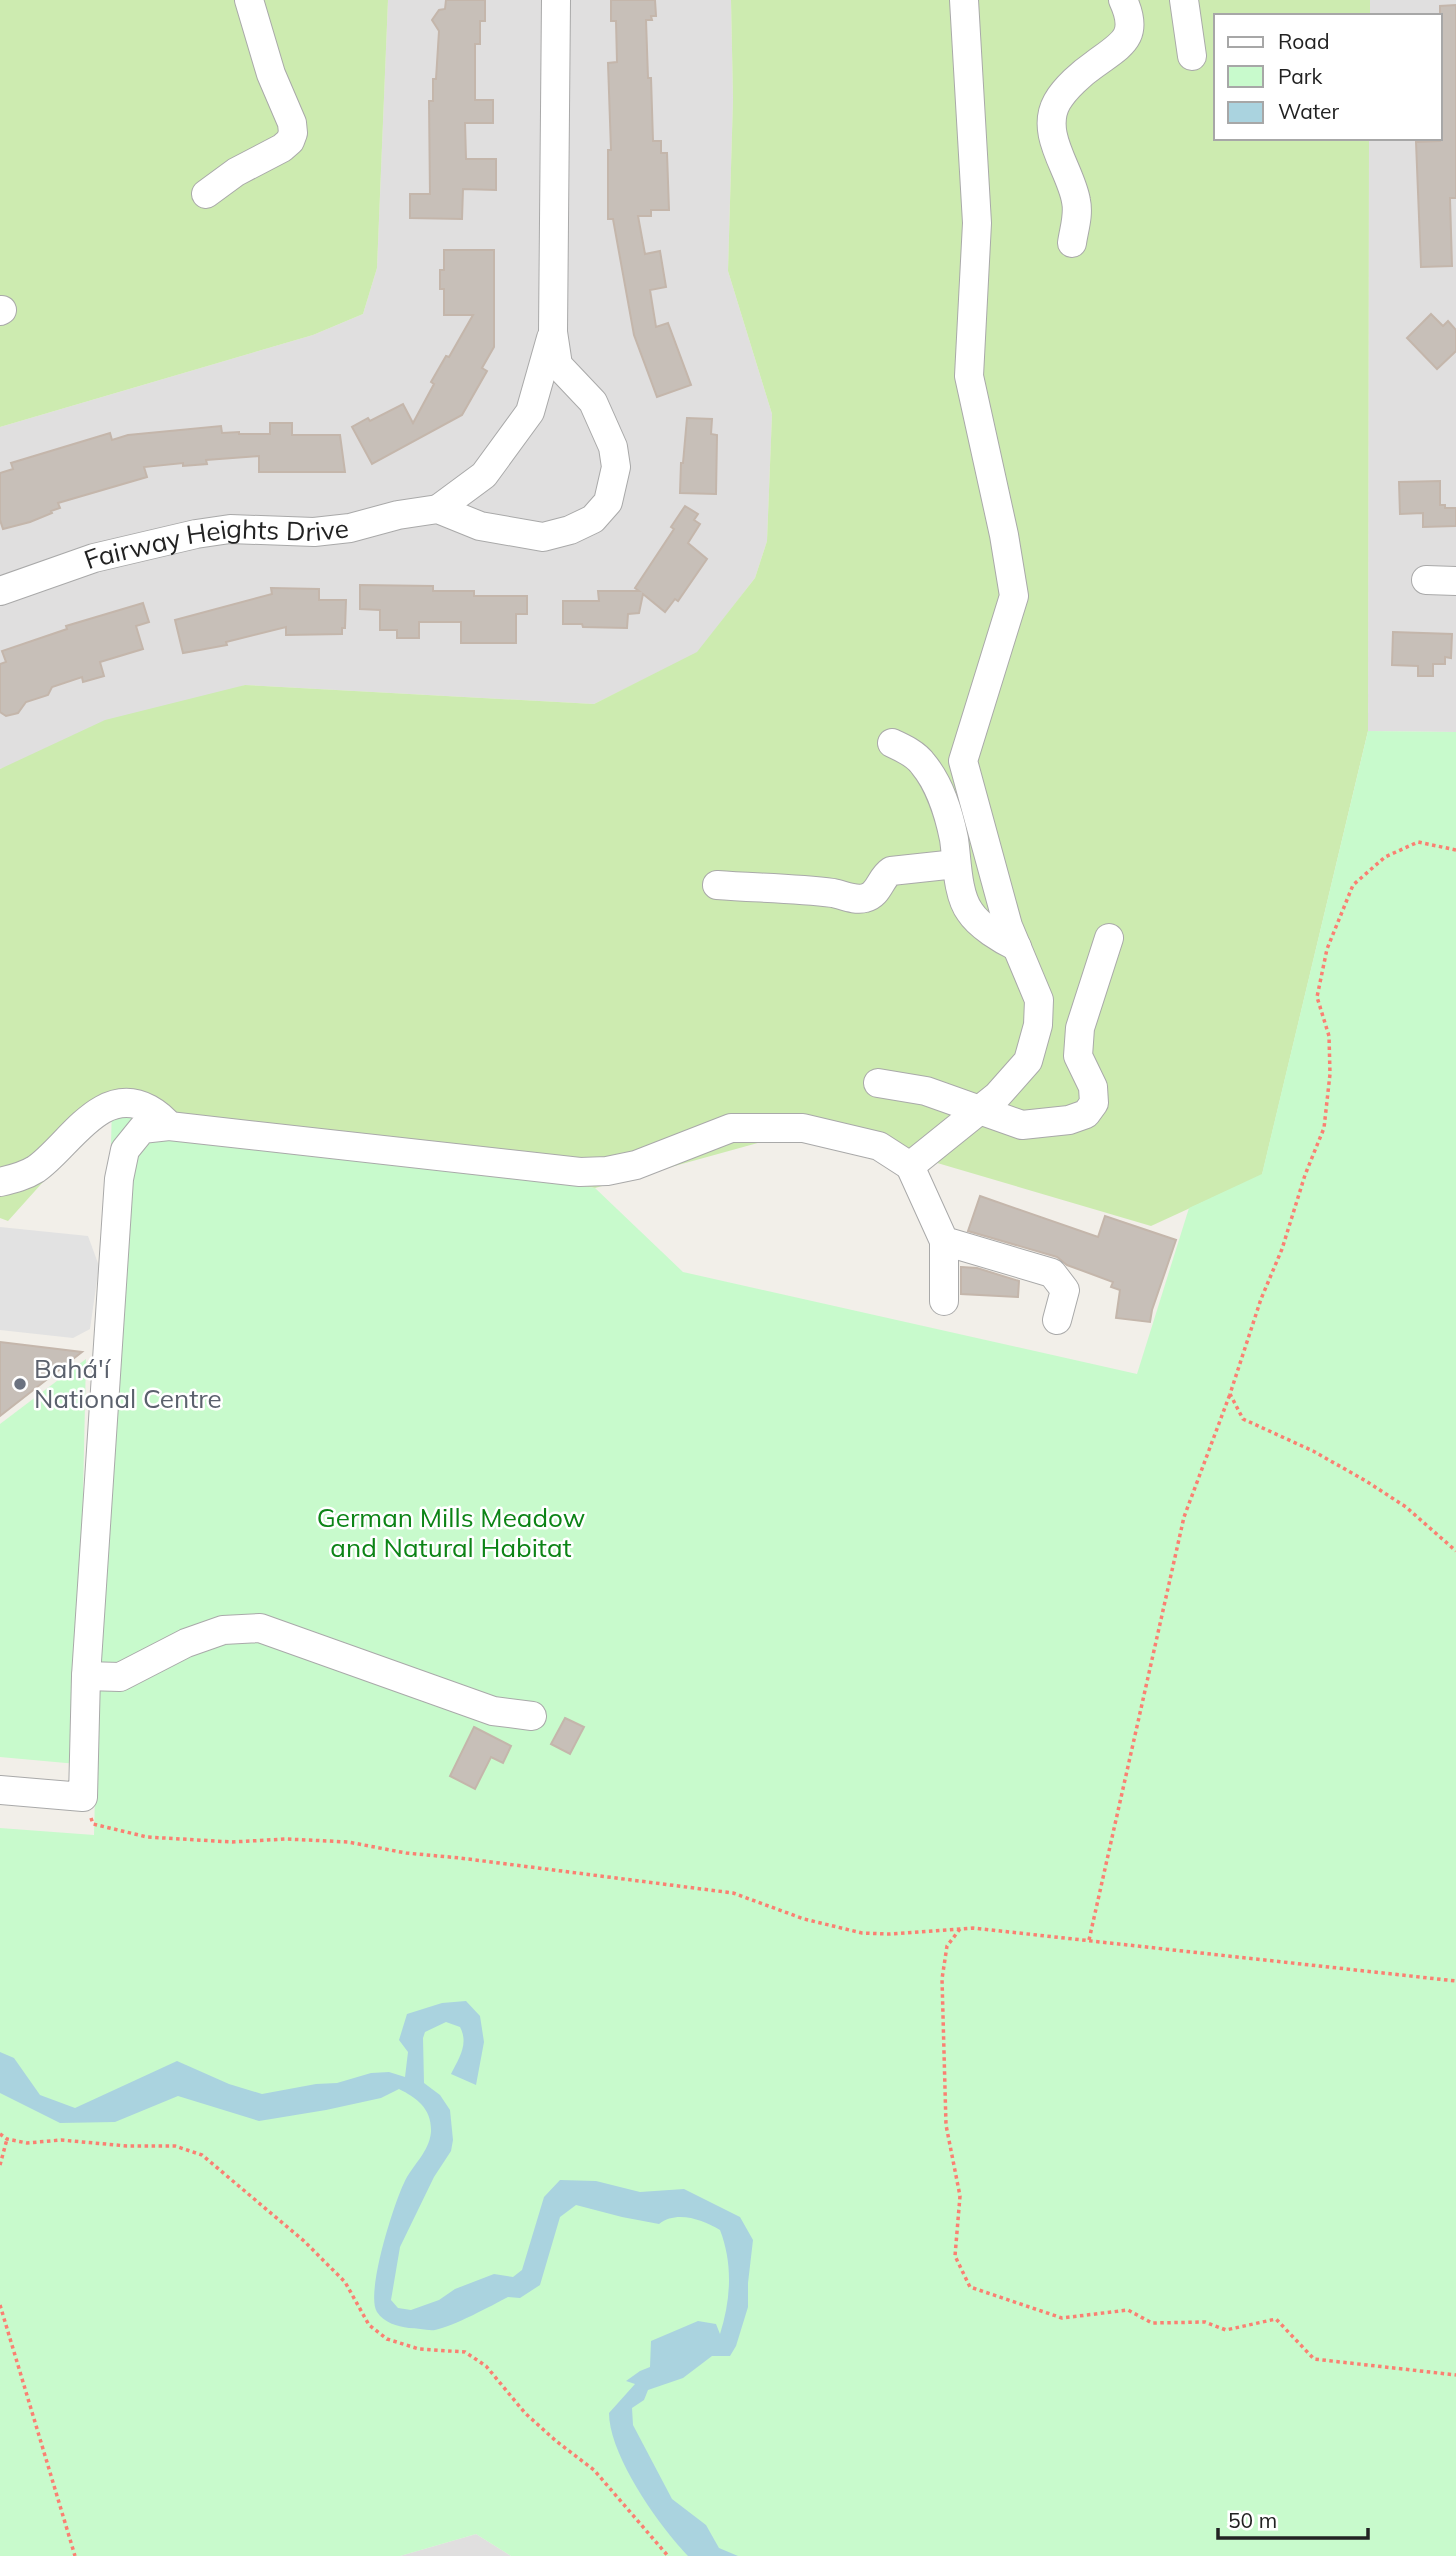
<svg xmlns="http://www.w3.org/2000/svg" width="1456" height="2556" font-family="Mulish,sans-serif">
<rect width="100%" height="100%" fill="#f2efe9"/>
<!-- residential -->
<g fill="#e0dfdf">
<polygon points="388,0 731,0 733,99 728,271 772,414 767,541 755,578 697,653 594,704 245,685 0,769 0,427 313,335 363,314 377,268"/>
<polygon points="1370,0 1456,0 1456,732 1368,731 1369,138 1440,138 1440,16 1370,16"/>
<polygon points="476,2534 511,2556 400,2556"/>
</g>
<!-- grass -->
<g fill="#cdebb0">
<polygon points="0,0 388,0 377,268 363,314 313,335 0,427"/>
<polygon points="731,0 1370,0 1370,16 1216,16 1216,138 1369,138 1368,731 1262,1175 1151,1226 815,1127 595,1188 162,1119 113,1104 8,1221 0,1218 0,769 105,720 245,685 594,704 697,652 755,578 767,541 772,414 728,271 733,99"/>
</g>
<!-- park -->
<g fill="#c8facc">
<polygon points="1368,731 1456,732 1456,2556 511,2556 476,2534 400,2556 0,2556 0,1828 94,1835 112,1104 162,1119 595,1188 683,1272 1137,1374 1189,1208 1262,1174"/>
<polygon points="86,1359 77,1764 0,1757 0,1424"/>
</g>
<!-- parking -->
<polygon fill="#e2e2e2" points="0,1227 88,1236 99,1266 90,1329 73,1338 0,1330"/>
<!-- water -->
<path fill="#aad3df" d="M466,2001L480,2016L484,2042L476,2085L451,2074C459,2058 469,2044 460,2027L446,2022L425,2032L423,2038L424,2083L440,2095L450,2110L453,2140L451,2151L434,2177L400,2247L391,2300L398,2308L411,2310L439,2300L455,2289L494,2274L513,2277L522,2270L544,2197L560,2180L596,2181L640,2192L684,2189L740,2217L753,2240L748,2283V2307L736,2346L730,2356H712L683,2378L648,2390L644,2400L632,2408L633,2425L672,2499L706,2525L719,2548L738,2556H688C659,2526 609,2455 609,2413L635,2384L626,2381L640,2371L650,2367L651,2341L698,2321L716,2324L720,2334C731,2299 733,2264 720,2230C703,2220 677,2210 659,2224L622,2217L576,2205L560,2217L540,2285L520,2298L508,2297C491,2306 454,2326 435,2330C428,2331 417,2328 409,2328C397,2326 384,2323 377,2312C365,2294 394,2203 404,2183C412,2165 429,2153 431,2132C432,2109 417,2098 399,2089L381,2098L326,2110L259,2121L178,2096L115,2122L60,2123L0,2093V2052L14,2058L40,2095L75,2108L177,2061L229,2084L262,2094L316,2084L337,2083L371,2073L389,2072L405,2077L408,2052L399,2040L407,2014L442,2003Z"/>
<!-- building -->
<g fill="#c7bfb8" stroke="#c4b6ab" stroke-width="2">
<polygon points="446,0 485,0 485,21 480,21 480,44 475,44 475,100 493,100 493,123 465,123 466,159 496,159 496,190 463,189 462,219 410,218 410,194 430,194 429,101 433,101 433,79 436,79 439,31 432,20 439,10 445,9"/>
<polygon points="611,0 655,0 656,16 651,16 652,20 646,20 648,78 651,78 653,141 661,141 661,153 667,153 669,210 651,210 651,216 638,216 645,254 660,251 666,287 650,290 656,327 668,323 691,385 657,397 634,335 613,219 608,219 608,150 611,150 608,63 617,62 616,21 611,21"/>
<polygon points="1456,5 1456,198 1450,198 1452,266 1421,267 1416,142 1440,141 1440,6"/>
<polygon points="444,250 494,250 494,347 482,368 487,371 462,415 372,464 352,427 368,418 370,421 403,404 413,423 434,384 431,382 446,356 449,357 473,315 444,315 444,289 440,289 440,270 444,270"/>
<polygon points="1431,314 1443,326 1448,321 1456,330 1456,351 1437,369 1407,338"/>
<polygon points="687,418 712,419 711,434 717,435 716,494 680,493 681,463 683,463"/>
<polygon points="270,423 292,423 292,435 340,435 345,472 259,472 259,456 206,460 207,464 183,466 183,463 144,467 147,477 58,503 60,508 51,511 52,513 30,522 3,529 0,520 0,473 13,469 11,463 110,433 112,440 128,435 221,426 222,433 239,432 239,434 270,434"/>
<polygon points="1440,481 1440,505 1445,505 1445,508 1456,508 1456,526 1423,527 1423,513 1400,514 1399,482"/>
<polygon points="685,506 698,514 694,520 700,524 688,543 707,559 678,601 675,599 665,612 643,594 639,613 628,614 627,628 583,627 582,624 563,624 563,601 599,601 598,591 639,591 635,588 674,529 671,527"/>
<polygon points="360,585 433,586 433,591 474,591 474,596 527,596 527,614 516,614 516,643 461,643 461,622 419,622 419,638 397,638 397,630 380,630 380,610 360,609"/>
<polygon points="271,588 319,589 319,600 346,600 345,628 342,628 342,634 286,635 286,627 226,642 227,645 183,653 175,620 272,594"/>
<polygon points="143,603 149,622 136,626 143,649 100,662 104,676 83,682 82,677 52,687 48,695 26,702 18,713 6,716 0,712 0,664 6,662 2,651 67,629 66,626"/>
<polygon points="1393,632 1452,634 1451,658 1445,657 1445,664 1433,664 1433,676 1418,676 1418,666 1392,665"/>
<polygon points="980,1196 1098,1237 1105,1216 1176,1240 1152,1310 1150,1322 1116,1318 1120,1290 1111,1287 1113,1282 1067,1265 1057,1257 968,1231"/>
<polygon points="961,1267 977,1268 1019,1281 1018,1297 961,1294"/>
<polygon points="0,1342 82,1352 0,1416"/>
<polygon points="565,1718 584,1727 570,1754 551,1744"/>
<polygon points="474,1727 511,1746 503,1763 491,1757 475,1789 450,1776"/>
</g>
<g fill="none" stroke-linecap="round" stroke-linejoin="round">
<defs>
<g id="minor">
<polyline points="1184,0 1192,56"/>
<polyline points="206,194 236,172 282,148 290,141 293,133 292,123 271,74 249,0"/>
<path d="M1072,243C1074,229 1079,215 1076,201C1071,170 1039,134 1057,102C1065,88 1082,73 1095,64C1122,44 1140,37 1123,0"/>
<polyline points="0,311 2,310"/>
<polyline points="438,509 484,475 530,412 551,338"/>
<polyline points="1426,580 1456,581"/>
<path id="s1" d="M0,591L94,558L196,534L230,529L314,532L350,528L398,515L438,509L480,526L543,537L570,530L593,519L608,502L616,467L613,447L593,402L558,365L553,332L556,0"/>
<path d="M892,743C903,748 916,754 923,764C939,783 949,814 954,839C957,859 957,895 970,912C979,926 1002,940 1017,947"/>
<path d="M717,885C755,888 795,888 833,893C843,895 855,901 865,898C879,895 880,878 891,871L956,864"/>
<polyline points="878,1083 926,1091 1022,1125 1069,1120 1086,1114 1094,1103 1093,1087 1078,1056 1080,1028 1109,938"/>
<polyline points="910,1166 944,1241 1052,1273 1065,1290 1057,1320"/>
<path d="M0,1182C13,1179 25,1176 36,1169C69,1146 101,1083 149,1109C158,1114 163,1118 169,1126"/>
<polyline points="944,1241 944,1301"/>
<polyline points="86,1676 120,1677 186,1643 223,1630 260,1628 493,1711 532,1716"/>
<polyline points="0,1790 83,1797 86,1676 119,1179 125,1150 142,1129 169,1126 580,1172 607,1171 636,1165 731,1128 803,1128 879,1146 910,1166 997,1096 1028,1061 1038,1025 1039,1000 1008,926 963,761 1014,596 1004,535 969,376 977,223 964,0"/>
</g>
</defs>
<!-- minor casing -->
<use href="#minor" stroke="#a9a9a9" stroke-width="30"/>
<!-- path -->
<g stroke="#fa8072" stroke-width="3.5" stroke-dasharray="3.5 3.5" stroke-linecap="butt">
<polyline points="1456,850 1418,842 1385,857 1353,885 1327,949 1317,997 1329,1036 1330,1074 1324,1128 1305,1175 1282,1249 1261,1299 1230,1394 1243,1419 1313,1451 1366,1481 1406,1507 1456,1551"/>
<polyline points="91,1818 93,1824 147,1837 232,1842 286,1839 348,1842 406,1853 460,1858 733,1893 804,1919 862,1933 889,1934 973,1928 1456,1981"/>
<polyline points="960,1929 947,1946 942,1979 946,2125 960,2196 955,2256 970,2287 1062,2318 1128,2310 1152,2323 1205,2322 1226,2330 1276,2319 1314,2359 1456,2375"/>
<polyline points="1089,1940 1184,1517 1230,1394"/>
<polyline points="0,2134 7,2139 27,2143 61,2140 127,2146 175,2146 202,2155 304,2241 345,2282 369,2325 387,2339 419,2349 465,2352 486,2366 525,2413 556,2441 594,2470 668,2556"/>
<polyline points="0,2165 7,2139"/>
<polyline points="0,2305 75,2556"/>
</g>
<!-- minor -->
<use href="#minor" stroke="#fff" stroke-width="28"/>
</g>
<!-- markers -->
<circle fill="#6b7280" stroke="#fff" stroke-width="2.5" cx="20" cy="1384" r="7"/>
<g text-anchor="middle" stroke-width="5" stroke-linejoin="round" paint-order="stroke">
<!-- street labels -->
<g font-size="26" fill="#222" stroke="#fff">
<text dy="9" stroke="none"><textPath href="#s1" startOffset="224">Fairway Heights Drive</textPath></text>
</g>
<!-- worship labels -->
<g font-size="26" fill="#5b616d" stroke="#fff" text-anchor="start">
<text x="34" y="1378">Bahá'í<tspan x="34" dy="30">National Centre</tspan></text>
</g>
<!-- park labels -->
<g font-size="26" fill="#0c8416" stroke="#fff">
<text x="451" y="1527">German Mills Meadow<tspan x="451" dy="30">and Natural Habitat</tspan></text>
</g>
</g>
<!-- legend -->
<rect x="1214" y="14" width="228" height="126" fill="#ffffff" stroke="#a7a7a7" stroke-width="2"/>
<rect x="1228" y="37" width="35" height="10" fill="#ffffff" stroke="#a7a7a7" stroke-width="2"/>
<text x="1278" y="49" font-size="21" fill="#222222">Road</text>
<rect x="1228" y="66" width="35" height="21" fill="#c8facc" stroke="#a7a7a7" stroke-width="2"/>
<text x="1278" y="84" font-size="21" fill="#222222">Park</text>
<rect x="1228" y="102" width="35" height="21" fill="#aad3df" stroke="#a7a7a7" stroke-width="2"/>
<text x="1278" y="119" font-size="21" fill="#222222">Water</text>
<!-- scale -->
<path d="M1218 2528v10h150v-10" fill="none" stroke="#222222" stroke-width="3.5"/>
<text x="1228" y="2528" font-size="21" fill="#222222" stroke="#ffffff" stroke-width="5" paint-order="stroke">50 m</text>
</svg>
